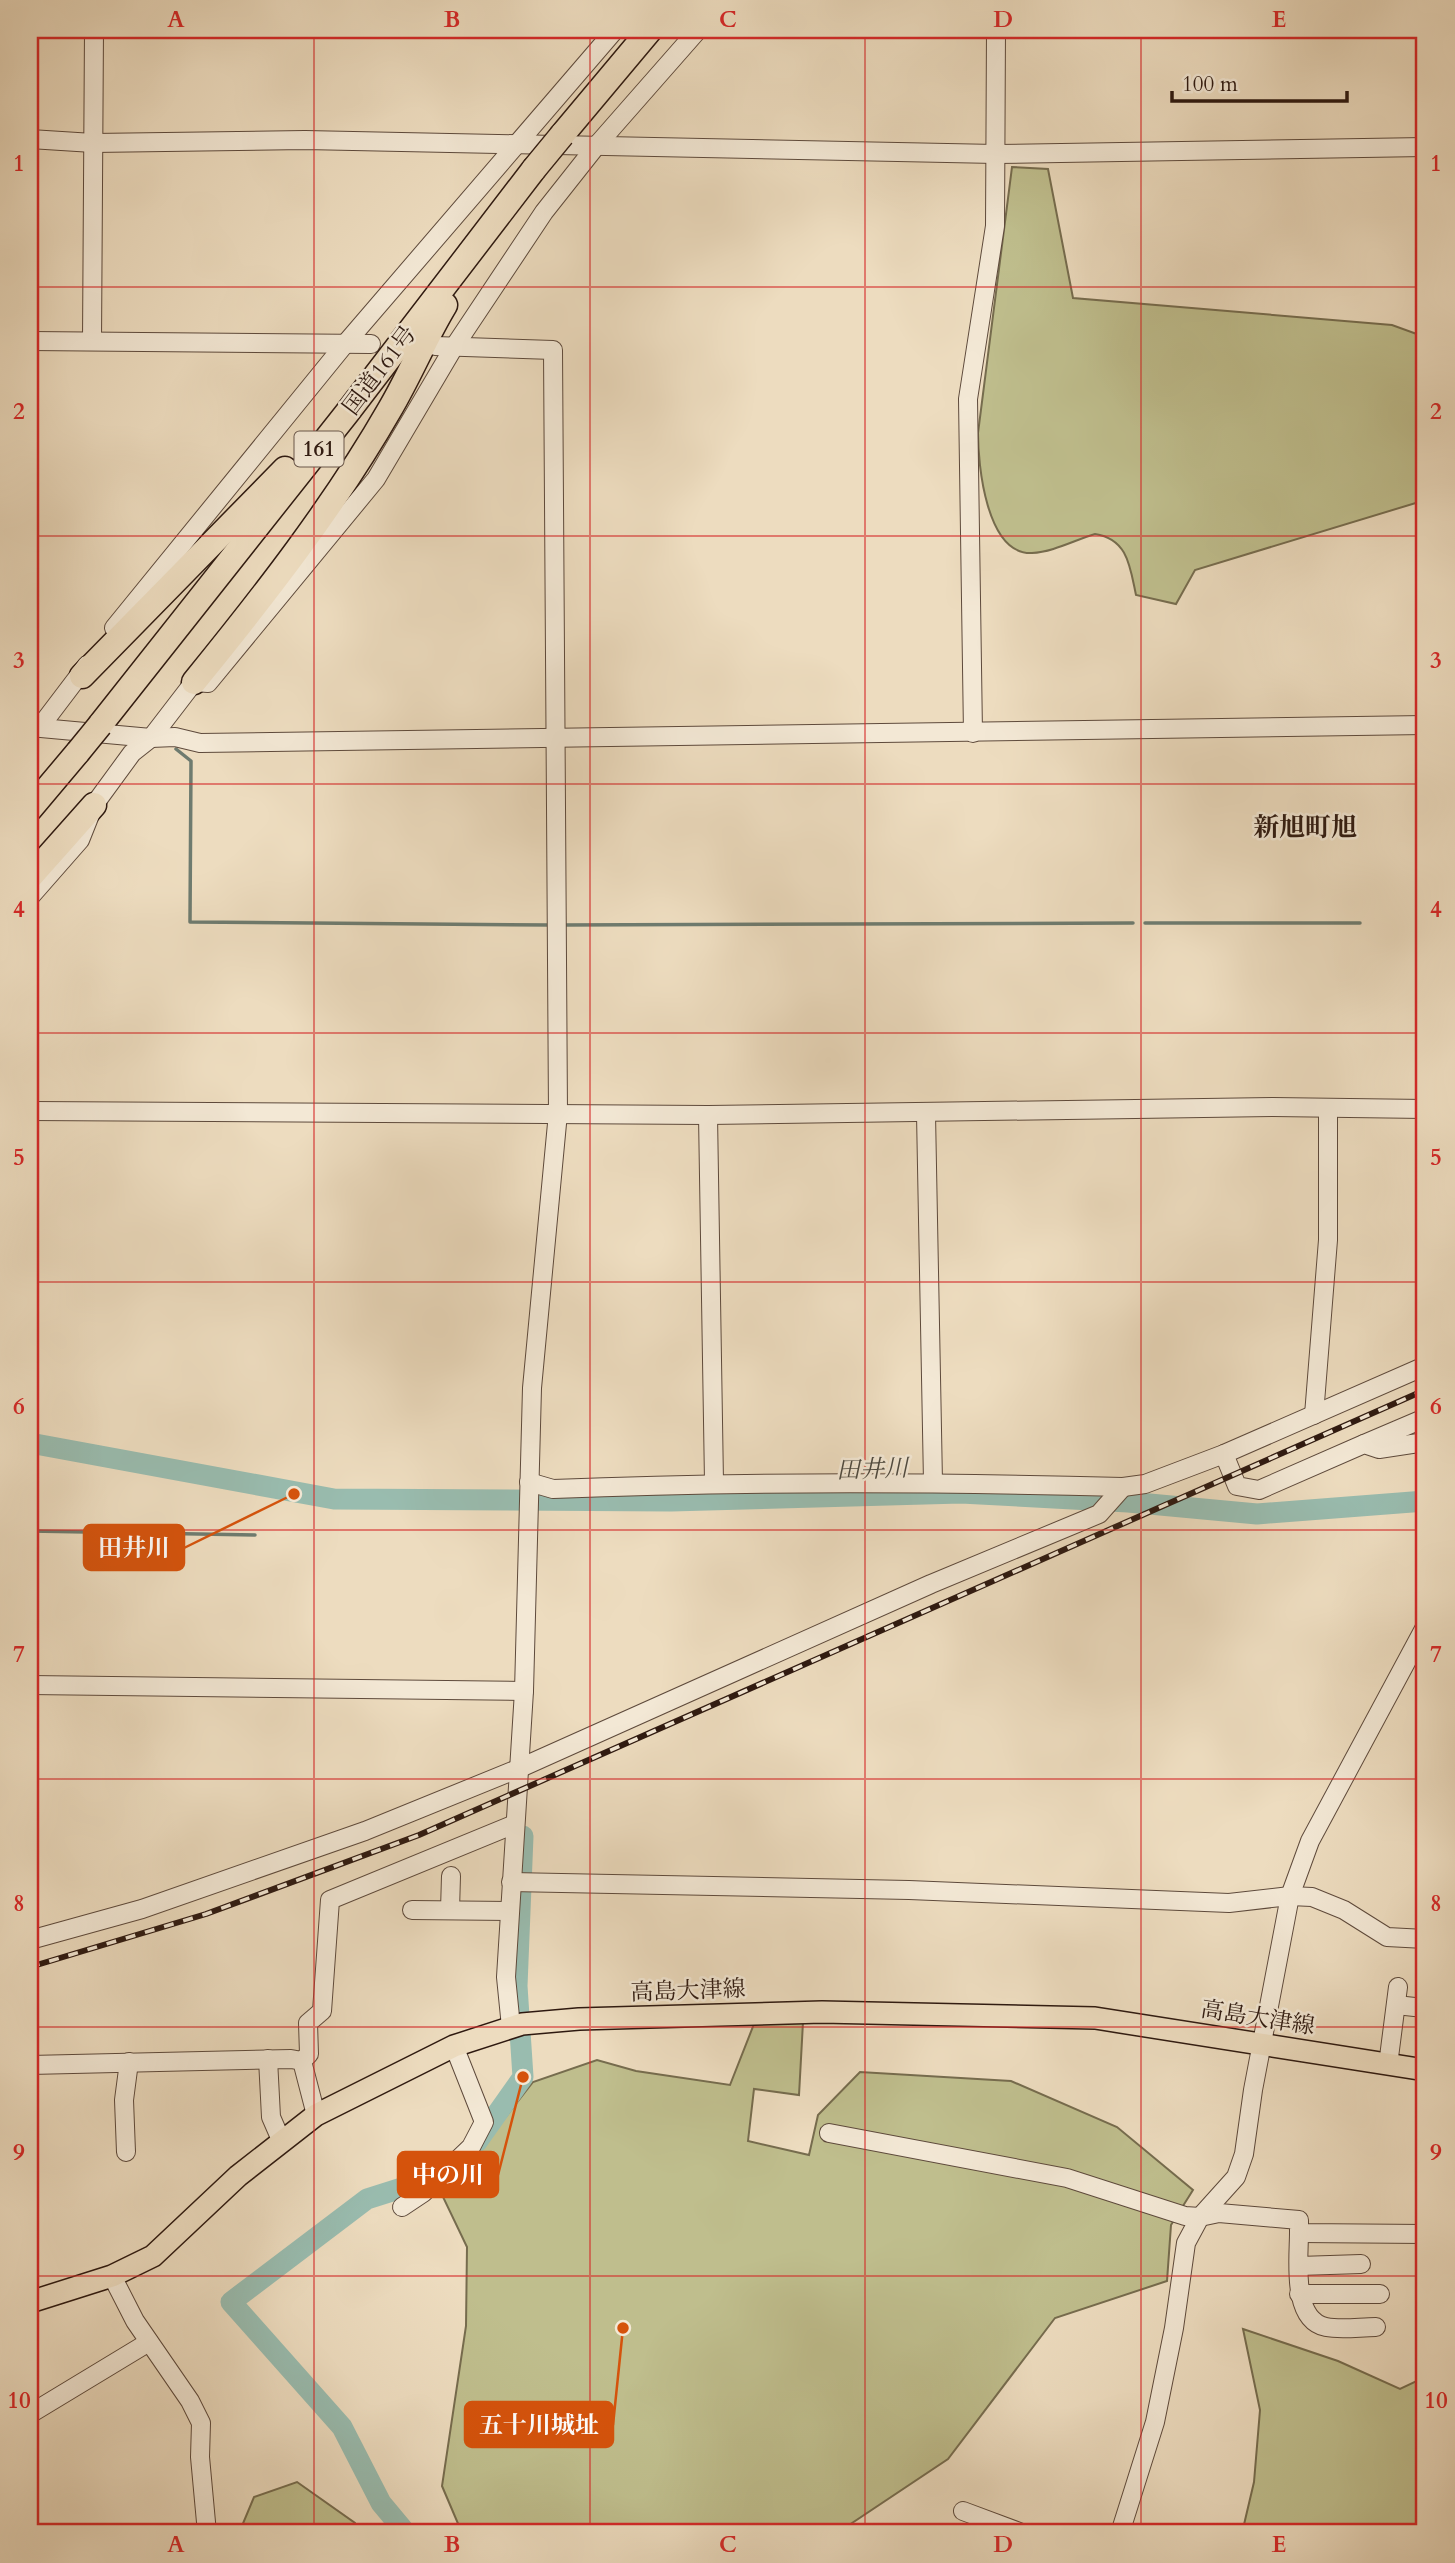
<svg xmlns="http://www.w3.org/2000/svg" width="1455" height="2563" font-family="Cardo,'Noto Serif JP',serif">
<rect width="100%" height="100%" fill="#eddcbf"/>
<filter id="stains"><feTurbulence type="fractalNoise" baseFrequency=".00286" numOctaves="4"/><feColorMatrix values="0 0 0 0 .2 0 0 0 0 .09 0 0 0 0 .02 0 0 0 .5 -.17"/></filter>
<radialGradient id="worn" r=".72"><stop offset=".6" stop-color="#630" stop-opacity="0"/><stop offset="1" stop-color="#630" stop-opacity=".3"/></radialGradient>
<!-- green -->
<g fill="#bfbe8d" stroke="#766c4e" stroke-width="2">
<path d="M1012,167L1048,169L1073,298L1392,325L1425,337V517L1419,502L1195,570L1176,604L1136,595C1130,567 1128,539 1095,534C1075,540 1053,552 1032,553C986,555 978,464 978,433Z"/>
<polygon points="803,2022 799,2095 754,2089 748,2141 809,2155 818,2115 860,2072 1011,2081 1117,2127 1193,2190 1171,2225 1167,2281 1055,2318 948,2459 837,2533 462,2533 442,2486 466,2326 467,2247 443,2197 533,2082 597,2060 636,2071 730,2085 754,2024"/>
<polygon points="1243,2329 1338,2361 1400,2389 1425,2377 1425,2533 1242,2533 1254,2482 1260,2410"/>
<polygon points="297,2482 355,2523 360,2533 239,2533 254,2497"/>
</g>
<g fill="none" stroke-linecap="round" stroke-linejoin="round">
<!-- stream -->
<g stroke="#6e7b6f" stroke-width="3.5">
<polyline points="176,749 191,761 190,922 550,925"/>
<polyline points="1145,923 1360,923"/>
<polyline points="561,925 1133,923"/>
<polyline points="30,1531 255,1535"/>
</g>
<!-- river -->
<g stroke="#99bcaf" stroke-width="21">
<polyline points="30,1443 334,1499 671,1501 961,1493 1128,1502 1257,1514 1425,1501"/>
<polyline points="477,2142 523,2077 517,1986 523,1836"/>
<polyline points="406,2533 381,2503 342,2427 231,2302 367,2199 449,2173"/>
</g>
<defs>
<g id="minor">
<polyline points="30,139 93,143 305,140 996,154 1425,147"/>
<polyline points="30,341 371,344"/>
<polyline points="92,341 94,30"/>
<polyline points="435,346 553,350 558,1113 532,1388 524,1691 506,1977 511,2027"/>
<polyline points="114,628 345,344 615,30"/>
<polyline points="30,727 151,738 175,737 200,743 1425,725"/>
<polyline points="40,727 87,665"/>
<polyline points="973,733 968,399 995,226 996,30"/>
<polyline points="30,897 80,840 94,805 132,753 151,738 194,682 208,683 376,479 454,347 544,212 597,145 698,30"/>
<polyline points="30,1111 708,1115 1273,1107 1425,1109"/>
<polyline points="926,1114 933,1482"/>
<polyline points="708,1115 714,1482"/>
<polyline points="1314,1415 1328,1240 1328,1110"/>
<polyline points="1364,1444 1425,1418"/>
<polyline points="1224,1454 1237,1486 1259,1490 1364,1444 1379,1449 1425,1442"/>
<path d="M529,1482L553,1489C743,1481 933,1482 1123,1487L1145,1484L1224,1454L1425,1366"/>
<polyline points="30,1685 524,1691"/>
<polyline points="511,1882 909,1890 1229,1903 1290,1896 1312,1897 1344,1910 1387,1937 1425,1939"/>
<polyline points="412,1910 509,1911"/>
<polyline points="450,1910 451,1876"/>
<polyline points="30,1940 142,1909 365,1831 520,1768 931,1584 1099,1514 1123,1487"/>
<polyline points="1396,2005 1424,2008"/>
<polyline points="268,2059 271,2117 281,2140"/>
<polyline points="302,2061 309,2054 308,2023 322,2011 330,1900 515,1824"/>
<polyline points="30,2063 30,2065 291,2059 302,2061 316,2115"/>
<polyline points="1388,2065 1398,1987"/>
<polyline points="829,2133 1067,2178 1185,2216 1200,2217 1219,2213 1299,2220 1299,2233 1425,2234"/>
<polyline points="126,2152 124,2100 129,2062"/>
<polyline points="402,2207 423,2193 471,2147 484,2122 454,2046"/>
<path d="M1299,2233C1299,2258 1291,2320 1326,2327C1341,2330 1360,2327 1376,2327"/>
<polyline points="1299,2266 1361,2264"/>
<polyline points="112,2276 135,2321 190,2401 201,2423 200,2457 207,2533"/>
<polyline points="1299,2294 1380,2294"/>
<polyline points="30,2414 149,2342"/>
<polyline points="963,2511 1022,2533"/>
<polyline points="1120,2533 1155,2422 1174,2328 1186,2243 1200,2217 1236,2177 1244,2154 1253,2090 1290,1896 1310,1841 1425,1627"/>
</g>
<polyline id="major" points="30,2302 112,2276 153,2256 238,2176 316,2115 454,2046 522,2024 579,2019 822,2012 1095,2018 1425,2070"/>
<g id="highway">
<polyline points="562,135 650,30"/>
<polyline points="82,676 285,469"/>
<path d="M194,682C264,596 335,505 390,409C410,375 425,338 445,305"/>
<polyline points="100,725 347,413 534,169"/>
<polyline points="30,809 78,752"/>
<polyline points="30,877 94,805"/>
</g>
</defs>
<!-- minor casing -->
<use href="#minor" stroke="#5e4a3c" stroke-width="20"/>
<!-- major casing -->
<use href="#major" stroke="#2e1910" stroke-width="24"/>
<!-- highway casing -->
<use href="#highway" stroke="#2e1910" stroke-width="27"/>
<!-- minor -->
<use href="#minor" stroke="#f3e8d5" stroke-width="18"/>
<!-- major -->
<use href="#major" stroke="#eddcbf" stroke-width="21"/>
<!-- highway -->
<use href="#highway" stroke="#eddcbf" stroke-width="24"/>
<defs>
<polyline id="rail" points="30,1967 206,1914 419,1835 1425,1390"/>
</defs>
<!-- rail casing -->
<use href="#rail" stroke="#2e1910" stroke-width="6"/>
<!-- rail -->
<use href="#rail" stroke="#f3e8d5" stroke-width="3.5" stroke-dasharray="10" stroke-linecap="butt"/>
<defs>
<g id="highway-bridge">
<polyline points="534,169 562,135"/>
<polyline points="78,752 100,725"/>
</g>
</defs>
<!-- highway-bridge casing -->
<use href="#highway-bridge" stroke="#2e1910" stroke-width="27" stroke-linecap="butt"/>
<!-- highway-bridge -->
<use href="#highway-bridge" stroke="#eddcbf" stroke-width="24"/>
</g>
<!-- grid -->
<path fill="none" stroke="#d62828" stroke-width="2" stroke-opacity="0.55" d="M314,30V2533M590,30V2533M865,30V2533M1141,30V2533M30,287H1425M30,536H1425M30,784H1425M30,1033H1425M30,1282H1425M30,1530H1425M30,1779H1425M30,2027H1425M30,2276H1425"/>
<g text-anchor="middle" stroke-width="5" stroke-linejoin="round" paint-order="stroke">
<!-- shield labels -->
<rect fill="#f3e8d5" stroke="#69574b" stroke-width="2" x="294.5" y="431.5" width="49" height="35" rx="5"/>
<g font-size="21" font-weight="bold" fill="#2e1910">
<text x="319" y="456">161</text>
</g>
<!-- street labels -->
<g font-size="23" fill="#2e1910" stroke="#f3e8d5">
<text transform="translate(379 370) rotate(-53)" y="8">国道161号</text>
<text transform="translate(688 1990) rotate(-2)" y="8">高島大津線</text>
<text transform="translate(1258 2017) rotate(9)" y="8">高島大津線</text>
</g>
<!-- water labels -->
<g font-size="24" font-style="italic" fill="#4e4a40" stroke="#f3e8d5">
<text transform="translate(872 1469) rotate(-2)" y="8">田井川</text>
</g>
<!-- quarter labels -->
<g font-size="26" font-weight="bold" fill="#2e1910" stroke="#f3e8d5">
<text x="1305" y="836">新旭町旭</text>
</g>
</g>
<!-- callouts -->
<path fill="none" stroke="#d5530c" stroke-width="2.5" d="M294 1494L184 1548M523 2077L498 2175M623 2328L613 2425"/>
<g fill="#d5530c" stroke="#f3e8d5" stroke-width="2.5">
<circle cx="294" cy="1494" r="7"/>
<circle cx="523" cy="2077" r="7"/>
<circle cx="623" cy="2328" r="7"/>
</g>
<g fill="#d5530c" stroke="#d5530c" stroke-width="2.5">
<rect x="84" y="1525" width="100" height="45" rx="7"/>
<rect x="398" y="2152" width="100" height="45" rx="7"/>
<rect x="465" y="2402" width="148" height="45" rx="7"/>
</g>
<g font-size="24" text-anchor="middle" font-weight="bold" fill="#fff">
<text x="134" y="1556">田井川</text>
<text x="448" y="2183">中の川</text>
<text x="539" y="2433">五十川城址</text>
</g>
<!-- margin -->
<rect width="1455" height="2563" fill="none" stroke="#eddcbf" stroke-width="77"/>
<!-- scale -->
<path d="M1172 91v10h175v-10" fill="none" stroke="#2e1910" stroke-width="3.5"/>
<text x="1182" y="91" font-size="21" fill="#2e1910" stroke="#f3e8d5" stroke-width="5" paint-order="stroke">100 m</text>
<rect x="38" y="38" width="1378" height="2486" fill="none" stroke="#d62828" stroke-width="2.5"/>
<g font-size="23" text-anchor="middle" font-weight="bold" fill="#d62828">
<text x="176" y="27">A</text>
<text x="452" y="27">B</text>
<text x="728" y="27">C</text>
<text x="1003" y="27">D</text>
<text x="1279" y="27">E</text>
<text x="19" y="171">1</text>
<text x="1436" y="171">1</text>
<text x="19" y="419">2</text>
<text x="1436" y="419">2</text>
<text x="19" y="668">3</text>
<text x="1436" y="668">3</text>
<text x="19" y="917">4</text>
<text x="1436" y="917">4</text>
<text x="19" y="1165">5</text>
<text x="1436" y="1165">5</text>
<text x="19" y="1414">6</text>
<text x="1436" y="1414">6</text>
<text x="19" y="1662">7</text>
<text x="1436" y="1662">7</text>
<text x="19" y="1911">8</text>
<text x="1436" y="1911">8</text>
<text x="19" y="2160">9</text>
<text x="1436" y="2160">9</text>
<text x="19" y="2408">10</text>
<text x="1436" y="2408">10</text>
<text x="176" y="2552">A</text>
<text x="452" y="2552">B</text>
<text x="728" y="2552">C</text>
<text x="1003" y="2552">D</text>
<text x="1279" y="2552">E</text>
</g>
<rect width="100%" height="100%" filter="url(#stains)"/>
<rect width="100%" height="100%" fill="url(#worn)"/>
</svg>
